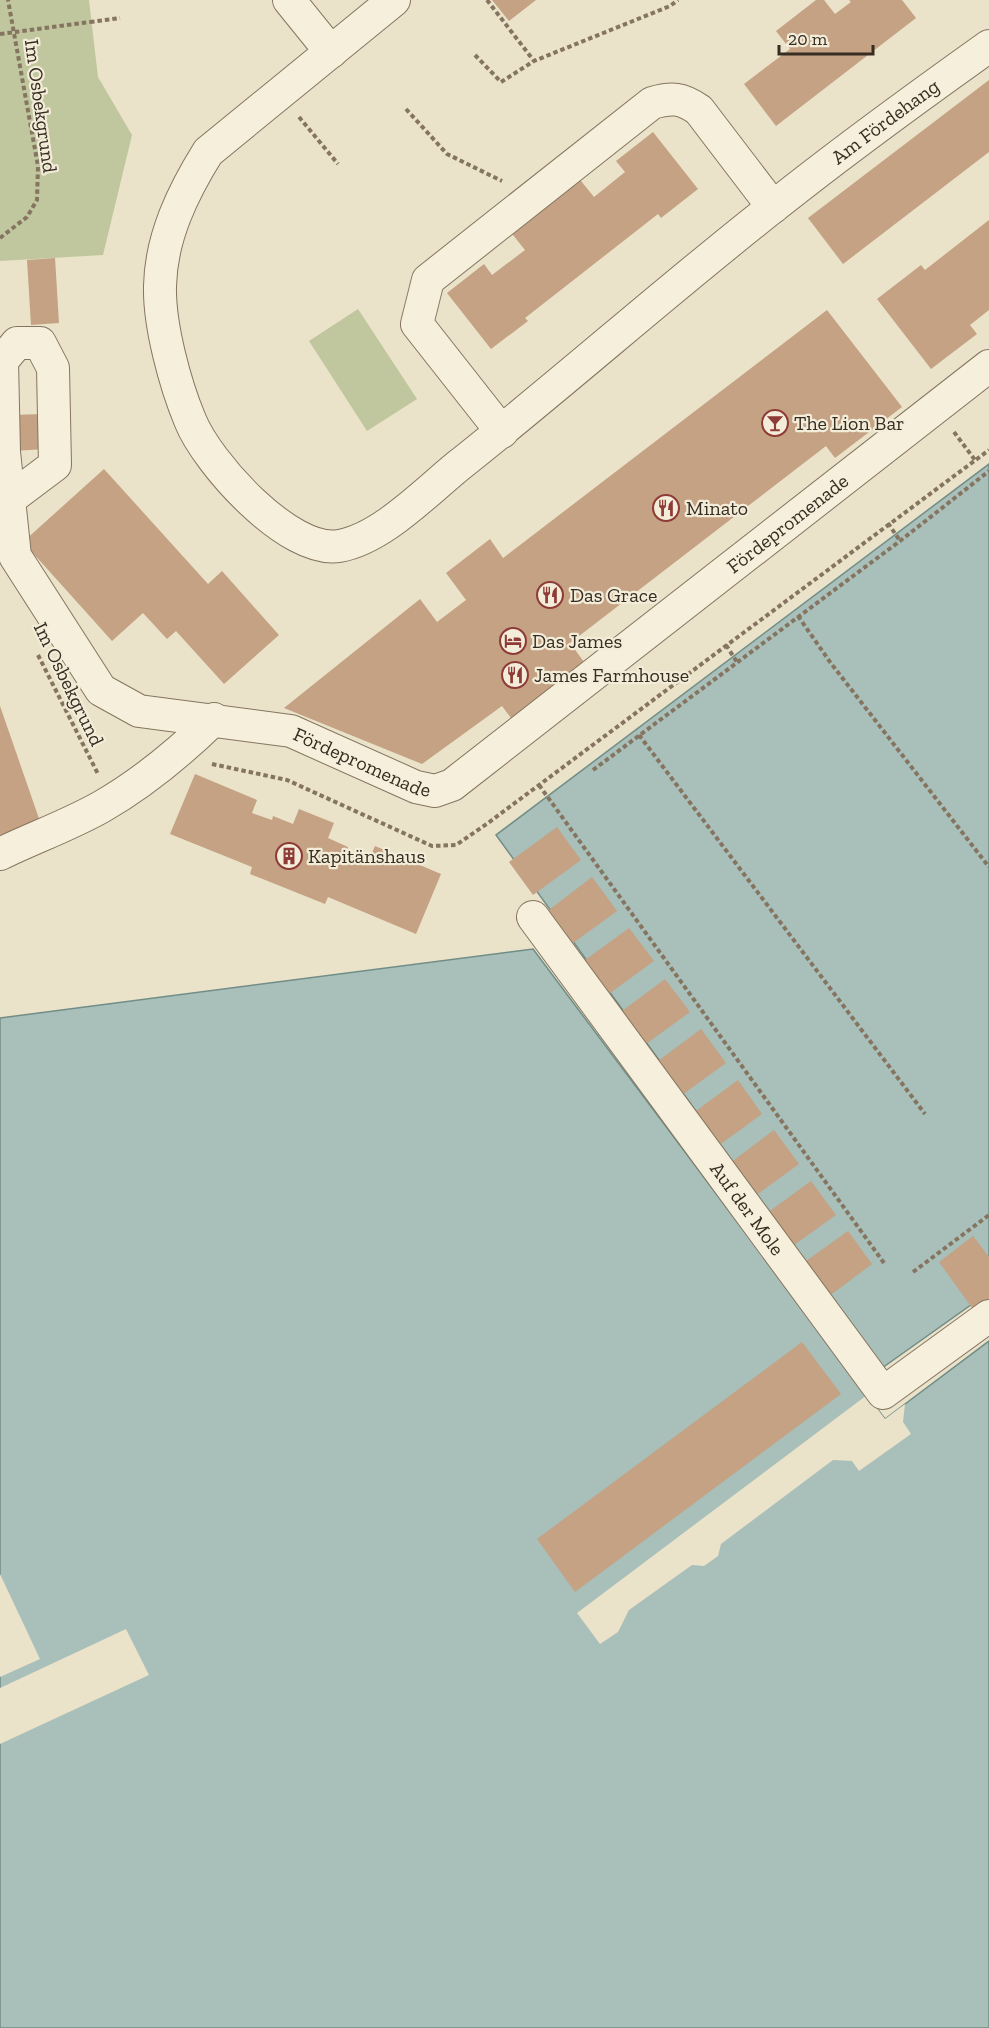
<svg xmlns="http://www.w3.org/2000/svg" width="989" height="2028" font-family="'Zilla Slab',serif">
<rect width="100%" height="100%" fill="#eae2c9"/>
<!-- green -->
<g fill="#c0c79e">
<polygon points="0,0 89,0 98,77 132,135 103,255 0,261"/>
<polygon points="358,309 417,399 367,431 309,341"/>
</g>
<!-- water -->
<g fill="#a9bfba" stroke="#718d87" stroke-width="1.5">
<polygon points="989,464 989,1292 882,1368 496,835"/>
<polygon points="533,949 885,1419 989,1341 989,2028 0,2028 0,1018"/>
</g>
<!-- pier -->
<g fill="#eae2c9">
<polygon points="867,1395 885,1419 905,1404 903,1422 911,1434 859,1471 852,1461 833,1460 721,1544 718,1556 704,1566 692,1565 629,1610 618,1632 600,1644 577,1613"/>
<polygon points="0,1574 40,1659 0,1677"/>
<polygon points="126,1629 149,1675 0,1744 0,1688"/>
</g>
<!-- building -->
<g fill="#c4a283">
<polygon points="492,0 536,0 509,21"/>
<polygon points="816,0 824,0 835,14 851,2 849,0 902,0 916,18 776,126 744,84 790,49 776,31"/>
<polygon points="989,80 989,152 843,264 808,218"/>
<polygon points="653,132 698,189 661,218 658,214 525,318 528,321 491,349 447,293 484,264 492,275 525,250 509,230 577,176 594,197 625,172 616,161"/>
<polygon points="989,220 989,310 970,325 977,334 931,369 877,299 921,265 925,270"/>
<polygon points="55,258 59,323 31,325 27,260"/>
<polygon points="827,310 902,407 835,458 826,446 570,643 584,662 511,718 502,706 422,764 284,708 420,599 437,622 466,600 446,573 490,539 503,558"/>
<polygon points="43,414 45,449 14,451 12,415"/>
<polygon points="104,469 208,584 222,571 279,635 224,684 176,631 167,639 143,613 112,641 23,542"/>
<polygon points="0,706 44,833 0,848"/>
<polygon points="195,774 257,800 252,813 272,820 273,816 293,824 299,809 334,823 328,838 348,847 346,853 368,862 375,846 441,874 416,934 328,897 325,904 250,874 252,867 170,834"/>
<polygon points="557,827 581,860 533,895 509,862"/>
<polygon points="592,877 617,911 569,946 545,913"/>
<polygon points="629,928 654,961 606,996 581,963"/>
<polygon points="665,979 690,1012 642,1047 618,1014"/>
<polygon points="701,1029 726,1063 678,1098 654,1064"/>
<polygon points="738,1080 762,1114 714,1149 689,1116"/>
<polygon points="774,1130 799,1164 751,1199 726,1166"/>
<polygon points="811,1181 836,1215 787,1250 763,1216"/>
<polygon points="848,1231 872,1264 824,1300 799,1266"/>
<polygon points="973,1236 989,1257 989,1302 975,1312 939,1262"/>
<polygon points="802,1342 841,1394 575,1592 537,1539"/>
</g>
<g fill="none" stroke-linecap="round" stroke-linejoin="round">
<defs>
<g id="minor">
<polyline points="289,0 331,52"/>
<path id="s1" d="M394,0L208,152C183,192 161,237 160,286C159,325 175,384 190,420C207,463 289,554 339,546C381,539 425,493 458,466C564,382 666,291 773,207C843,151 916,98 989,46"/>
<path d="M502,432L417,324L428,280L652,103C672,97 682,98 699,110L773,207"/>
<path id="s2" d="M7,501L55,465L53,368L40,343H17L2,361L4,452L15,556L101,690L139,711L291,731L416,787L435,791L452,785L989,366"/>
<path d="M0,854C33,838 69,825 101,807C143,783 179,753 214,719"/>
<path id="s3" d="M533,917L883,1393L989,1316"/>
</g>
</defs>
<!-- minor casing -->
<use href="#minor" stroke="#857560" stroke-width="34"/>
<!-- path -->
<g stroke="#857560" stroke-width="4" stroke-dasharray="4.5 3" stroke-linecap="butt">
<polyline points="487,0 534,61"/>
<polyline points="90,22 120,18"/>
<polyline points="475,55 501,82 534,61 670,6 678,0"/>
<polyline points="406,109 447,154 502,181"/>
<polyline points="299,117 338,164"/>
<polyline points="0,238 27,217 37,200 38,166 8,0"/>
<polyline points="954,432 975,460"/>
<polyline points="888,523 900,541"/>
<polyline points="798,616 830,662 989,867"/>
<polyline points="726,645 737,662"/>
<polyline points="38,655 98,774"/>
<polyline points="639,735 925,1114"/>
<polyline points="212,764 287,780 432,846 456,845 488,823 989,450"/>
<polyline points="593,770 900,541 989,471"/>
<polyline points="539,785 884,1263"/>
<polyline points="913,1272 989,1215"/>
</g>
<!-- minor -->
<use href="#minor" stroke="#f6efdc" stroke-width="32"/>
<!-- path-bridge -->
<polyline stroke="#857560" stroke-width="4" stroke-dasharray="4.5 3" stroke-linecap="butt" points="0,34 90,22"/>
</g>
<!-- icons -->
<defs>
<symbol id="bar-ring" viewBox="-11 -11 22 22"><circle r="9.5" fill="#f2ecd8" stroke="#8e3a36" stroke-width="1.5"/><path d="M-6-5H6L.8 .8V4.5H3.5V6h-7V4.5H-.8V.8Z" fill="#8e3a36"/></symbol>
<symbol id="restaurant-ring" viewBox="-11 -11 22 22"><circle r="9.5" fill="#f2ecd8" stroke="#8e3a36" stroke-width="1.5"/><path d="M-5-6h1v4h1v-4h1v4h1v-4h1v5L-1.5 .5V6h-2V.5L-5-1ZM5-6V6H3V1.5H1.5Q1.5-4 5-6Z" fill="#8e3a36"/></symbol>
<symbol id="hotel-ring" viewBox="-11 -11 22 22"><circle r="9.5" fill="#f2ecd8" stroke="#8e3a36" stroke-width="1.5"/><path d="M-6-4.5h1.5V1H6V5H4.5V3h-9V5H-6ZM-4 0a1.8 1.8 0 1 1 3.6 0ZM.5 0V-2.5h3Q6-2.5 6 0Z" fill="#8e3a36"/></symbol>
<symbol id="building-ring" viewBox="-11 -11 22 22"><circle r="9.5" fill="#f2ecd8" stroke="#8e3a36" stroke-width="1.5"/><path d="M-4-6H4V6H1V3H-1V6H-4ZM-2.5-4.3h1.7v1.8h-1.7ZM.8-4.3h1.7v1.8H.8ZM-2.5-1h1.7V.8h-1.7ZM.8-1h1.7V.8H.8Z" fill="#8e3a36"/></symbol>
</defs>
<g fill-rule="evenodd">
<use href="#bar-ring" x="760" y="408" width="30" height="30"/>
<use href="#restaurant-ring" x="651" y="493" width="30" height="30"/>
<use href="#restaurant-ring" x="535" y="580" width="30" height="30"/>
<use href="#hotel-ring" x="498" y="626" width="30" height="30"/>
<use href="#restaurant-ring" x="500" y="660" width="30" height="30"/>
<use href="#building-ring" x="274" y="841" width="30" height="30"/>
</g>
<g text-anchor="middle" stroke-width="4.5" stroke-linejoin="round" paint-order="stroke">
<!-- street labels -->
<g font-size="20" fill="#372d22" stroke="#f2ecd8">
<text transform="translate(41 106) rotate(82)" y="7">Im Osbekgrund</text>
<text dy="7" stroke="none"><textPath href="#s1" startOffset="1420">Am Fördehang</textPath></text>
<text dy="7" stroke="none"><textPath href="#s2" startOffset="1383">Fördepromenade</textPath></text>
<text transform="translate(69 684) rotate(64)" y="7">Im Osbekgrund</text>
<text dy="7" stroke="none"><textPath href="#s2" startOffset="861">Fördepromenade</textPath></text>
<text dy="7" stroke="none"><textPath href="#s3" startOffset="362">Auf der Mole</textPath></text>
</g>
<!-- poi labels -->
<g font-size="20" fill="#372d22" stroke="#f2ecd8" text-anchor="start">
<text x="794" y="430">The Lion Bar</text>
<text x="686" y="515">Minato</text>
<text x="570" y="602">Das Grace</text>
<text x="532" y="648">Das James</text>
<text x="534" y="682">James Farmhouse</text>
<text x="308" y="863">Kapitänshaus</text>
</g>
</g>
<!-- scale -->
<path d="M779 45v9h94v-9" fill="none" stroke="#372d22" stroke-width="3"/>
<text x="788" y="45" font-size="18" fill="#372d22" stroke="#f2ecd8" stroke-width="4.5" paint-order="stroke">20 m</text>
</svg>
